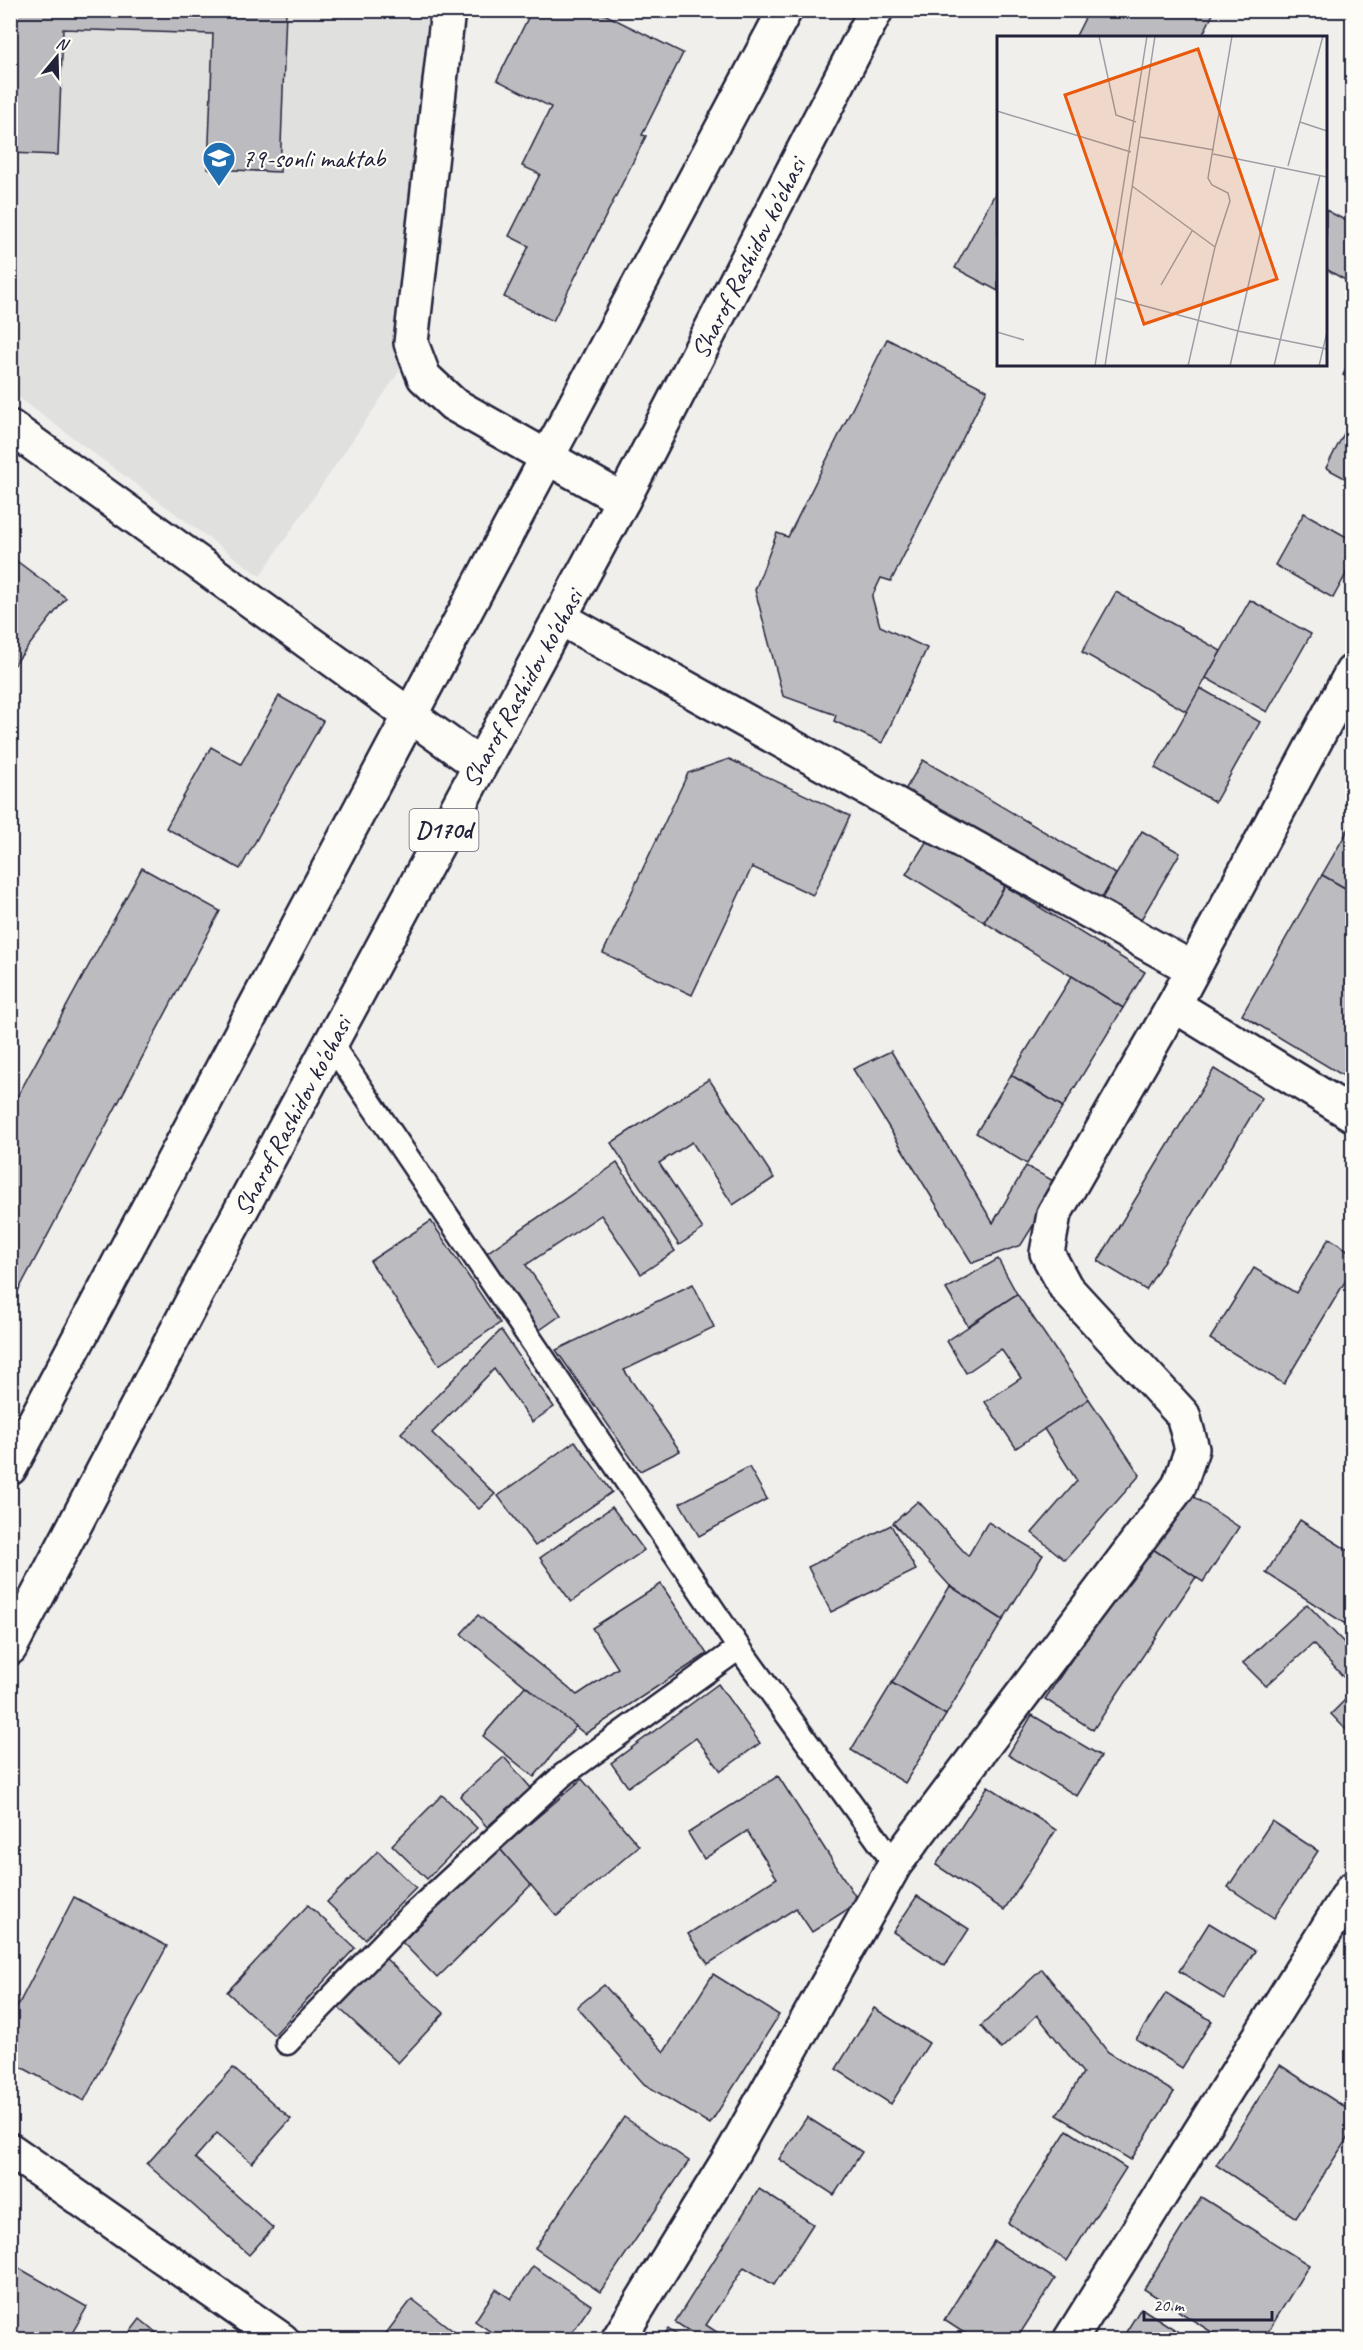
<svg xmlns="http://www.w3.org/2000/svg" width="1363" height="2350" font-family="Caveat,sans-serif">
<rect width="100%" height="100%" fill="#f0efec"/>
<filter id="ink" filterUnits="userSpaceOnUse"><feTurbulence type="fractalNoise" baseFrequency=".0167" numOctaves="2"/><feDisplacementMap in="SourceGraphic" scale="12" xChannelSelector="R" yChannelSelector="G"/><feConvolveMatrix kernelMatrix="1 2 1 2 8 2 1 2 1" color-interpolation-filters="sRGB"/></filter>
<g filter="url(#ink)">
<!-- built -->
<polygon fill="#e0e0df" points="11,11 449,11 405,363 260,576 11,392"/>
<!-- building -->
<g fill="#bcbcc0" stroke="#22223b" stroke-width="1.5">
<polygon points="10,10 286,10 280,172 208,169 213,34 63,29 58,155 10,153"/>
<polygon points="532,10 596,10 683,53 642,135 646,136 553,321 504,297 529,246 509,236 540,174 522,166 551,107 497,80"/>
<polygon points="1089,10 1215,10 1201,38 1075,38"/>
<polygon points="998,188 998,291 955,268"/>
<polygon points="1326,210 1352,224 1352,284 1326,269"/>
<polygon points="887,339 987,390 891,581 881,578 872,597 880,626 927,648 882,743 834,721 836,715 783,696 755,590 777,533 788,537"/>
<polygon points="1352,358 1352,380 1343,375"/>
<polygon points="1352,418 1352,482 1326,468"/>
<polygon points="1304,513 1352,540 1352,563 1333,598 1275,565"/>
<polygon points="10,556 66,598 10,670"/>
<polygon points="1116,592 1221,651 1187,712 1082,652"/>
<polygon points="1250,600 1311,634 1267,712 1206,678"/>
<polygon points="1200,688 1260,722 1215,802 1155,768"/>
<polygon points="279,696 323,721 240,869 166,828 211,747 241,764"/>
<polygon points="729,759 850,816 813,895 752,867 692,995 603,953 688,773"/>
<polygon points="923,760 1116,874 1098,905 905,790"/>
<polygon points="1352,823 1352,892 1322,875"/>
<polygon points="1142,831 1180,853 1136,928 1098,905"/>
<polygon points="928,839 1005,886 984,922 906,874"/>
<polygon points="142,868 220,911 17,1293 10,1289 10,1110"/>
<polygon points="1322,875 1352,892 1352,1081 1242,1015"/>
<polygon points="1005,886 1145,972 1123,1008 984,922"/>
<polygon points="1072,976 1123,1008 1063,1107 1011,1075"/>
<polygon points="891,1051 993,1223 1026,1166 1059,1184 1021,1245 972,1263 853,1069"/>
<polygon points="1214,1069 1262,1098 1146,1290 1098,1261"/>
<polygon points="1011,1075 1063,1107 1027,1164 976,1133"/>
<polygon points="709,1079 774,1178 733,1205 692,1142 659,1163 703,1229 679,1245 611,1143"/>
<polygon points="617,1163 675,1251 641,1274 601,1215 526,1265 561,1315 537,1332 485,1254"/>
<polygon points="431,1221 500,1323 439,1365 370,1261"/>
<polygon points="1329,1238 1352,1253 1352,1270 1284,1384 1210,1339 1254,1268 1296,1293"/>
<polygon points="998,1259 1017,1294 968,1326 946,1289"/>
<polygon points="693,1284 714,1327 624,1370 680,1451 640,1471 556,1350"/>
<polygon points="1017,1294 1089,1399 1016,1448 985,1402 1021,1378 1001,1349 966,1373 947,1341"/>
<polygon points="501,1330 554,1407 532,1422 494,1369 432,1433 495,1494 479,1509 401,1433"/>
<polygon points="1089,1399 1140,1475 1065,1560 1032,1533 1077,1481 1044,1429"/>
<polygon points="575,1441 612,1492 535,1546 498,1496"/>
<polygon points="749,1467 767,1499 699,1536 680,1503"/>
<polygon points="1185,1491 1239,1527 1203,1582 1148,1546"/>
<polygon points="918,1501 968,1556 988,1522 1043,1555 1003,1620 950,1586 893,1523"/>
<polygon points="612,1507 644,1550 571,1602 540,1558"/>
<polygon points="1300,1520 1352,1553 1352,1624 1350,1627 1266,1573"/>
<polygon points="891,1525 916,1570 831,1612 808,1567"/>
<polygon points="1148,1546 1196,1577 1093,1730 1045,1699"/>
<polygon points="661,1584 707,1654 585,1734 461,1634 478,1615 577,1695 618,1668 592,1628"/>
<polygon points="950,1586 1003,1620 946,1715 892,1683"/>
<polygon points="1307,1604 1352,1651 1352,1686 1313,1644 1266,1686 1243,1663"/>
<polygon points="892,1683 946,1715 905,1783 851,1750"/>
<polygon points="718,1684 760,1743 721,1771 696,1738 628,1787 611,1763"/>
<polygon points="525,1686 576,1726 534,1777 483,1736"/>
<polygon points="1352,1693 1352,1736 1331,1714"/>
<polygon points="1032,1715 1101,1756 1077,1796 1008,1755"/>
<polygon points="504,1757 531,1788 487,1827 460,1796"/>
<polygon points="778,1776 859,1902 812,1932 796,1908 708,1964 688,1934 777,1878 747,1831 704,1859 688,1833"/>
<polygon points="582,1779 639,1846 557,1916 500,1849"/>
<polygon points="988,1786 1056,1830 1004,1910 936,1865"/>
<polygon points="442,1795 477,1828 427,1879 392,1845"/>
<polygon points="1272,1821 1318,1851 1274,1918 1228,1887"/>
<polygon points="500,1849 531,1885 437,1978 402,1942"/>
<polygon points="378,1851 416,1888 365,1939 327,1902"/>
<polygon points="917,1896 969,1929 945,1966 893,1932"/>
<polygon points="74,1897 167,1946 84,2101 10,2061 10,2021"/>
<polygon points="308,1905 355,1948 274,2035 227,1992"/>
<polygon points="1209,1923 1255,1951 1224,1999 1179,1971"/>
<polygon points="384,1957 444,2013 398,2063 338,2007"/>
<polygon points="1042,1969 1108,2052 1174,2092 1131,2160 1057,2115 1083,2073 1037,2015 1001,2049 981,2026"/>
<polygon points="713,1974 779,2015 710,2124 644,2084 577,2007 604,1985 664,2052"/>
<polygon points="1166,1993 1212,2021 1182,2068 1136,2039"/>
<polygon points="874,2008 929,2043 891,2104 836,2069"/>
<polygon points="1280,2065 1352,2112 1352,2131 1296,2218 1216,2165"/>
<polygon points="233,2068 291,2119 252,2163 217,2133 195,2158 273,2228 249,2255 147,2164"/>
<polygon points="624,2117 689,2161 600,2292 535,2248"/>
<polygon points="807,2117 862,2152 834,2195 779,2159"/>
<polygon points="1067,2130 1126,2168 1067,2261 1008,2223"/>
<polygon points="759,2189 813,2224 774,2285 744,2267 706,2325 729,2340 703,2340 675,2322"/>
<polygon points="1201,2197 1309,2265 1263,2340 1224,2340 1144,2289"/>
<polygon points="994,2241 1055,2279 1016,2340 975,2340 944,2320"/>
<polygon points="10,2263 87,2307 68,2340 10,2340"/>
<polygon points="533,2266 591,2305 567,2340 503,2340 475,2321 496,2289 511,2299"/>
<polygon points="412,2299 465,2340 381,2340"/>
<polygon points="1141,2308 1191,2340 1121,2340"/>
<polygon points="140,2319 165,2340 124,2340"/>
<polygon points="668,2329 684,2340 661,2340"/>
</g>
<g fill="none" stroke-linecap="round" stroke-linejoin="round">
<defs>
<g id="lane">
<polyline points="331,1044 739,1648 895,1864"/>
<polyline points="287,2043 406,1920 563,1775 739,1648"/>
</g>
<g id="street">
<polyline points="448,10 411,343 424,377 453,404 623,500"/>
<polyline points="10,427 479,765"/>
<polyline points="560,618 1193,969"/>
<polyline points="1174,1005 1352,1114"/>
<polyline points="10,1468 785,10"/>
<polyline points="618,2340 732,2154 895,1864 1179,1486 1192,1449 1183,1415 1066,1288 1047,1253 1054,1214 1174,1005 1352,672"/>
<polyline points="1070,2340 1352,1889"/>
</g>
<polyline id="secondary" points="10,2150 282,2340"/>
<polyline id="primary" points="10,1648 212,1264 623,500 876,10"/>
</defs>
<!-- lane casing -->
<use href="#lane" stroke="#22223b" stroke-width="27"/>
<!-- street casing -->
<use href="#street" stroke="#22223b" stroke-width="38"/>
<!-- secondary casing -->
<use href="#secondary" stroke="#22223b" stroke-width="38"/>
<!-- primary casing -->
<use href="#primary" stroke="#22223b" stroke-width="38"/>
<!-- lane -->
<use href="#lane" stroke="#fdfcf7" stroke-width="22"/>
<!-- street -->
<use href="#street" stroke="#fdfcf7" stroke-width="33"/>
<!-- secondary -->
<use href="#secondary" stroke="#fdfcf7" stroke-width="33"/>
<!-- primary -->
<use href="#primary" stroke="#fdfcf7" stroke-width="33"/>
</g>
</g>
<!-- icons -->
<defs>
<symbol id="school-pin" viewBox="-11 -11 22 30"><path d="M0 17L-7.5 6A9.5 9.5 0 1 1 7.5 6Z" fill="#1f6fb2" stroke="#fdfcf7"/><path d="M0-5L7-2L0 1L-7-2ZM-4 1L0 2.5L4 1V4Q0 6-4 4Z" fill="#fff"/></symbol>
</defs>
<g fill-rule="evenodd">
<use href="#school-pin" x="200" y="139" width="38" height="52"/>
</g>
<g text-anchor="middle" stroke-width="4.5" stroke-linejoin="round" paint-order="stroke">
<!-- shield labels -->
<rect fill="#fdfcf7" stroke="#646373" stroke-width="1.5" x="409.5" y="809" width="69" height="42" rx="4.5"/>
<g font-size="24" font-weight="bold" fill="#22223b">
<text x="444" y="838">D170d</text>
</g>
<!-- poi labels -->
<g font-size="26" fill="#22223b" stroke="#fdfcf7" text-anchor="start">
<text x="242" y="167">79-sonli maktab</text>
</g>
<!-- street labels -->
<g font-size="26" fill="#22223b" stroke="#fdfcf7">
<text transform="translate(748 258) rotate(-63)" y="9">Sharof Rashidov ko'chasi</text>
<text transform="translate(522 688) rotate(-61)" y="9">Sharof Rashidov ko'chasi</text>
<text transform="translate(292 1116) rotate(-62)" y="9">Sharof Rashidov ko'chasi</text>
</g>
</g>
<!-- overview -->
<g transform="translate(997 36)">
<rect width="330" height="330" fill="#f0efec"/>
<path fill="none" stroke="#9e9da5" stroke-width="1.5" d="M102,0L119,79L139,86M0,75L134,116M303,86L330,95M143,101L217,114M216,118L330,141M291,130L326,0M135,150L218,211M164,249L195,195M118,262L241,295L330,313M0,296L27,304M98,330L150,0M108,330L158,0M191,330L218,211L233,165L231,157L215,149L211,142L235,0M233,330L278,132M277,330L323,139M322,330L330,296"/>
<path fill="#e8590c" fill-opacity="0.15" stroke="#e8590c" stroke-width="3" d="M201,13L280,243L147,288L68,59Z"/>
<rect width="330" height="330" fill="none" stroke="#22223b" stroke-width="3"/>
</g>
<!-- margin -->
<rect width="1363" height="2350" fill="none" stroke="#fdfcf7" stroke-width="36"/>
<rect x="18" y="18" width="1327" height="2314" fill="none" stroke="#22223b" stroke-width="2" filter="url(#ink)"/>
<!-- north arrow -->
<g transform="translate(57 57) rotate(19)" stroke="#fdfcf7" stroke-width="4.5" paint-order="stroke">
<path d="M0-4.5L10 22L0 15L-10 22Z" fill="#22223b"/>
<text y="-9" font-size="16" font-weight="bold" text-anchor="middle" fill="#22223b">N</text>
</g>
<!-- scale -->
<path d="M1144 2311v9h128v-9" fill="none" stroke="#22223b" stroke-width="3"/>
<text x="1153" y="2311" font-size="18" fill="#22223b" stroke="#fdfcf7" stroke-width="4.5" paint-order="stroke">20 m</text>
</svg>
